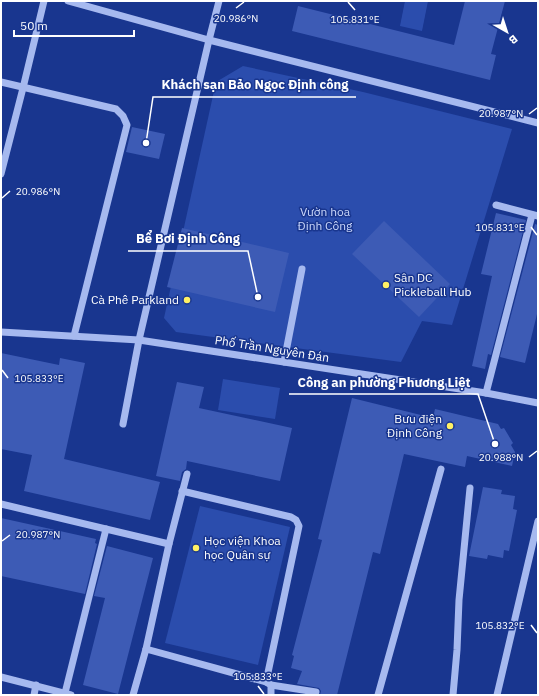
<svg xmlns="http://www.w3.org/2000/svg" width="539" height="696" font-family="'IBM Plex Sans',sans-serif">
<rect width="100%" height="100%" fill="#19368f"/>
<!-- green -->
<g fill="#2b4dad">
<polygon points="405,1 428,1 422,31 400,26"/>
<polygon points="243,66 363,92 512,129 452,325 422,321 401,362 176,332 164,318 216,82"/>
<polygon points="223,379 280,388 275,419 218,410"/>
<polygon points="200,506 290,527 258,665 165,643"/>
</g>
<!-- building -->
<g fill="#3d5bb5">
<polygon points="465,1 505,1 491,54 496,55 490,80 292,31 298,6 454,45"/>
<polygon points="132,127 165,134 159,159 126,152"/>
<polygon points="496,213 526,220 491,355 488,354 485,369 472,366 492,276 481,274"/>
<polygon points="384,221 450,284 419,317 352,254"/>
<polygon points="535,224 538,225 538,310 525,363 500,357"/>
<polygon points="182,228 289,253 275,312 167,287"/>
<polygon points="1,353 59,365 60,358 85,363 64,459 160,482 150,520 24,491 32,455 1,449"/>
<polygon points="177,382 204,387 199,408 292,428 280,481 187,461 186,469 182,472 180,481 156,476"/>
<polygon points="352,398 433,418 435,409 498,424 501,429 504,428 513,443 511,445 515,452 512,466 467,456 465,467 404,454 380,554 373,552 337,695 320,695 321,691 319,688 297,684 302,671 291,668 294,656 292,655 322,540 318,539"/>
<polygon points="483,487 502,490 501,494 515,496 513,509 517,510 509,551 504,550 503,558 488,555 487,559 469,556"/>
<polygon points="1,518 96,539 95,543 97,544 85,594 1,576"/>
<polygon points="107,546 153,558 118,694 83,685 105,598 94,596"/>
</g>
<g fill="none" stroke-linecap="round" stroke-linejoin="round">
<!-- minor -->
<g stroke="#a6b9ef" stroke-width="7">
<polyline points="68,1 209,40 538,123"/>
<polyline points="1,82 116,109 123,116 127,125 74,336"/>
<polyline points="1,174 23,88 44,1"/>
<polyline points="496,205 538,216"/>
<polyline points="1,332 139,340 486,393 538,403"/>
<polyline points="284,362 302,269"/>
<polyline points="486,393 532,215"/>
<polyline points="123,424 139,340 209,40 219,1"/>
<polyline points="182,491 291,517 296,520 299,526 266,682 271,685 271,695"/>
<polyline points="1,504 169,544"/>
<polyline points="146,649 266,682"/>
<polyline points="1,677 71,695"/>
<polyline points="271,685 316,692"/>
<polyline points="65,693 106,529"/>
<polyline points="34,695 36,685"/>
<polyline points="133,695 146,649 169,544 187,474"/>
<polyline points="378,695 441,469"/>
<polyline points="453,695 457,650 459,600 470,488"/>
<polyline points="497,695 538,521"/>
</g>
</g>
<!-- ticks -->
<path fill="none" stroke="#fff" stroke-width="1.5" d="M348,2L355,10M236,8L244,2M529,114L537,108M2,198L10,191M531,227L537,235M2,370L8,378M529,457L537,451M2,541L10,535M531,625L537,633M258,686L264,694"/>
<!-- markers -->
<g fill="#fff064" stroke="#19368f" stroke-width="1.5">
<circle cx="386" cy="285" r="4"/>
<circle cx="187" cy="300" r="4"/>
<circle cx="450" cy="426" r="4"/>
<circle cx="196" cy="548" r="4"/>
</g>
<g text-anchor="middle" stroke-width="3" stroke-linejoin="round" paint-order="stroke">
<!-- park labels -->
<g font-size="12" fill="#ccd8fb" stroke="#19368f">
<text x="325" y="216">Vườn hoa<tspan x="325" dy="14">Định Công</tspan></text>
</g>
<!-- poi labels -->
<g font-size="12" fill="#fff" stroke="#19368f" text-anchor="start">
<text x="394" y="282">Sân DC<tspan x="394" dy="14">Pickleball Hub</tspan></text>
<text x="179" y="304" text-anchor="end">Cà Phê Parkland</text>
<text x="442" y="423" text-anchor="end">Bưu điện<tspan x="442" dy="14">Định Công</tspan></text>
<text x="204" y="545">Học viện Khoa<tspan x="204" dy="14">học Quân sự</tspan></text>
</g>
<!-- street labels -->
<g font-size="12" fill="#fff" stroke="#19368f">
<text transform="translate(272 349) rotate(9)" y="4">Phố Trần Nguyên Đán</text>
</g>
</g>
<g font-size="10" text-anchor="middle" fill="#fff" stroke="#19368f" stroke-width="3" stroke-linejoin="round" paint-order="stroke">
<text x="236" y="22">20.986°N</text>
<text x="355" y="23">105.831°E</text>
<text x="501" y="117">20.987°N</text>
<text x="38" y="195">20.986°N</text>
<text x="500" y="231">105.831°E</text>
<text x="39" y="382">105.833°E</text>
<text x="501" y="461">20.988°N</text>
<text x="38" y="538">20.987°N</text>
<text x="500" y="629">105.832°E</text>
<text x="258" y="680">105.833°E</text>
</g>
<!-- callouts -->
<path fill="none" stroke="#fff" stroke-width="1.5" d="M146 143L153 97H356M258 297L248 251H128M495 444L478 394H289"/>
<g fill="#fff" stroke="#19368f" stroke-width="1.5">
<circle cx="146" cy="143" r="4"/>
<circle cx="258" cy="297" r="4"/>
<circle cx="495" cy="444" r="4"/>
</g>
<g font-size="13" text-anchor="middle" font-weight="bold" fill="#fff" stroke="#19368f" stroke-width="3" stroke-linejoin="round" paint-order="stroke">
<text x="255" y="89">Khách sạn Bảo Ngọc Định công</text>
<text x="188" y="243">Bể Bơi Định Công</text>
<text x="384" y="387">Công an phường Phương Liệt</text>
</g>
<!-- border -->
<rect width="539" height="696" fill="none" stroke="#ffffff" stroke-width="4"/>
<!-- north arrow -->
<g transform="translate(507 32) rotate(141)" stroke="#19368f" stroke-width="3" paint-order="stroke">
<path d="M0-3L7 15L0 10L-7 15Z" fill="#ffffff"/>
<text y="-6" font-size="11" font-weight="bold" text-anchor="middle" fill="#ffffff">B</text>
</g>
<!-- scale -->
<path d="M14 30v6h120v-6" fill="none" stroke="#ffffff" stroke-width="2"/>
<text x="20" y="30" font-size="12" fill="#ffffff" stroke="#19368f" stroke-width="3" paint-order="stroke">50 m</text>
</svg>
